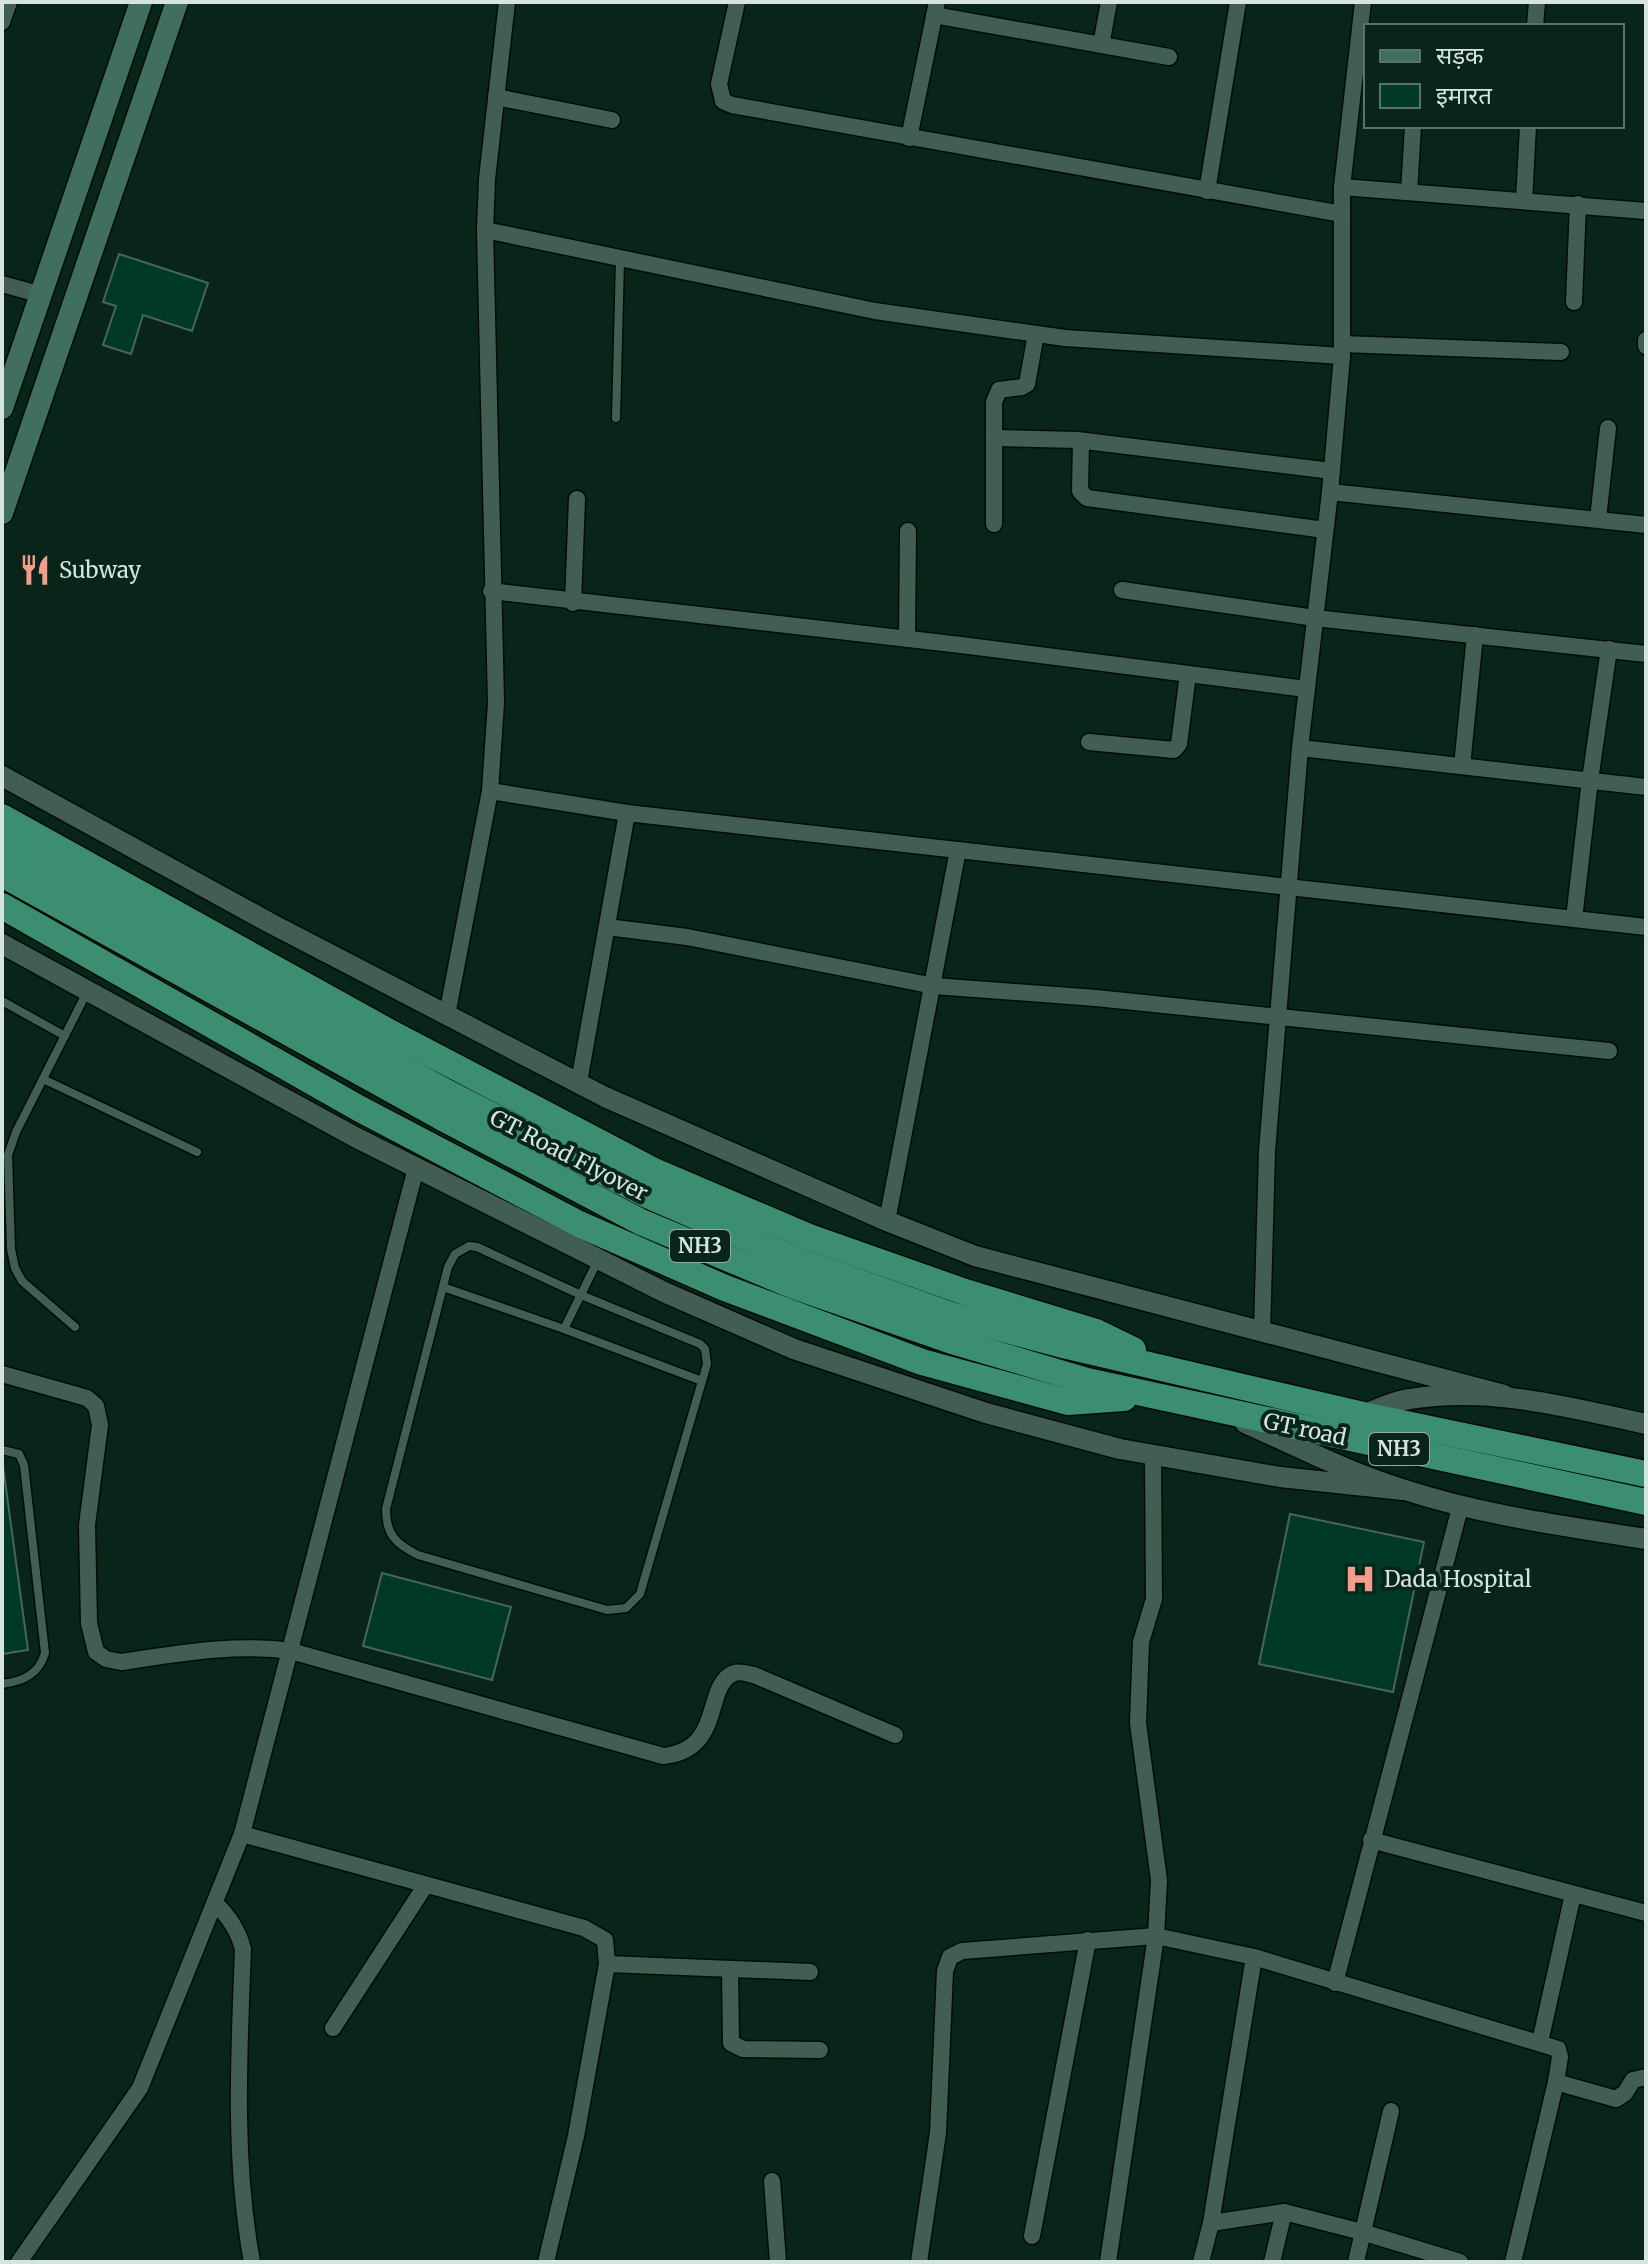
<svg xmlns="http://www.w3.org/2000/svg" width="1648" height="2264" font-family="Merriweather,'Noto Sans Devanagari',serif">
<rect width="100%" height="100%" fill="#09251a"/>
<!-- building -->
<g fill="#003927" stroke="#486558" stroke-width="2">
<polygon points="119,254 208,283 192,331 143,315 131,354 103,345 116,306 103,302"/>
<polygon points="2,1459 28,1650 2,1654"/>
<polygon points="1290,1514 1424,1542 1393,1692 1259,1664"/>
<polygon points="382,1573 511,1607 492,1680 363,1646"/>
</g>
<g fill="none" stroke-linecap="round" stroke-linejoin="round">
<defs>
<g id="service">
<polyline points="616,418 620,259"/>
<polyline points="2,1001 65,1036"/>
<polyline points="43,1079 197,1152"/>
<path d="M469,1246L477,1247L581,1295L700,1344L705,1349L707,1364L640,1594L626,1608L607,1610L418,1555C396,1544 386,1535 386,1509L448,1267L455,1254Z"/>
<polyline points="443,1287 564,1329 702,1381"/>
<polyline points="75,1327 22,1281 15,1268 11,1249 8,1155 16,1132 87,992"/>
<polyline points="564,1329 598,1260"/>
<path d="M2,1450L19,1454L24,1465L45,1653C39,1674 24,1681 2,1684"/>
</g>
<g id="minor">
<polyline points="737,2 719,84 723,101 732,105 1342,214"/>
<polyline points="934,15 1169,57"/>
<polyline points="2,22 9,2"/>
<polyline points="1535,26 1537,2"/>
<polyline points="1101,45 1109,2"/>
<polyline points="496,97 612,120"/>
<polyline points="909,138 937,2"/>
<polyline points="1342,187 1646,211"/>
<polyline points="1207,191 1238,2"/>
<polyline points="1409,192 1413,126"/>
<polyline points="1524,201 1528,126"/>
<polyline points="485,230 875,311 1065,338 1342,356"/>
<polyline points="2,284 42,295"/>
<polyline points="1574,302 1578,204"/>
<polyline points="1342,344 1561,352"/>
<polyline points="1646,346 1646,340"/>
<polyline points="994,438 1077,440 1332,471"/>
<polyline points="1081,441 1080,491 1087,498 1325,530"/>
<polyline points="1330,492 1646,525"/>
<polyline points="1598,519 1608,428"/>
<polyline points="994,524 994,402 999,390 1022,387 1027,384 1036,334"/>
<polyline points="1122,590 1315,618 1646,654"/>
<polyline points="491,591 961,645 1306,689"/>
<polyline points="573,603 577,499"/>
<polyline points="907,639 908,531"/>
<polyline points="1089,742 1174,750 1179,744 1188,674"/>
<polyline points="1300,748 1646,787"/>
<polyline points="1462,766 1475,635"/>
<polyline points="490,791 627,813 1646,927"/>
<polyline points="1574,919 1590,780 1609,649"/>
<polyline points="607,927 687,937 934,986 1096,998 1609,1051"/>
<polyline points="447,1015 490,791 496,703 485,230 487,179 507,2"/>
<polyline points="579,1082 627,813"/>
<polyline points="887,1221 958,850"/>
<polyline points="1262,1332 1267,1151 1300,748 1330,492 1342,356 1342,187 1363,2"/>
<path d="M2,1374L87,1398L96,1406L100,1425L87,1525L89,1623L96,1652L106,1659L121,1662C177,1654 234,1643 291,1651L663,1756C725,1750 703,1685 734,1673C740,1671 748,1674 754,1675L895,1735"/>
<polyline points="242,1834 584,1928 605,1940 607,1964 576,2136 546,2262"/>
<polyline points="1371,1840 1646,1913"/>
<path d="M215,1903C229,1917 238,1930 243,1949C239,2054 233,2159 252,2262"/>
<polyline points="607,1964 810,1972"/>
<polyline points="730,1969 731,2043 743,2049 820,2050"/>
<polyline points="1335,1983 1461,1504"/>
<polyline points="333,2028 425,1886"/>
<polyline points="1540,2042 1573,1894"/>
<polyline points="1556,2082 1616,2099 1625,2093 1633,2080 1646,2077"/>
<polyline points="772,2181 778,2262"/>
<polyline points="1211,2223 1284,2212 1362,2232 1460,2262"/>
<polyline points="1032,2236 1088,1940"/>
<polyline points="19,2262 140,2088 242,1834 416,1168"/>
<polyline points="919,2262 938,2133 945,1971 950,1957 962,1951 1156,1936 1254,1957 1558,2049 1560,2057 1556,2082 1513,2262"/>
<polyline points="1108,2262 1156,1936 1159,1880 1138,1723 1141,1642 1154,1599 1153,1455"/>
<polyline points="1201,2262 1211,2223 1254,1957"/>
<polyline points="1272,2262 1284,2212"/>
<polyline points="1356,2262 1391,2111"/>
</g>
<g id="tertiary">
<polyline points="2,776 270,923 605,1097 887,1221 975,1256 1504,1395"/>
<polyline points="2,944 355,1137 664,1292 794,1349 986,1413 1120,1449 1280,1477 1403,1490"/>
<path d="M1363,1415C1378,1409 1394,1401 1410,1399C1490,1386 1568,1407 1646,1424"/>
<path d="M1245,1423C1297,1446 1347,1472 1402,1489C1481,1515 1564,1526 1646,1539"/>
</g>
<g id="secondary">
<polyline points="2,408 141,2"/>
<polyline points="2,513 177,2"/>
</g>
<g id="trunk">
<polyline points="2,817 389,1032 654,1171 809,1237 965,1292 1096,1332 1133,1350"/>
<polyline points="2,846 448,1093 645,1194 797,1260 951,1315 1059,1344 1363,1415 1646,1474"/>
<polyline points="2,874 441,1117 641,1222 794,1286 952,1341 1087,1381 1646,1502"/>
<polyline points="2,906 360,1109 579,1224 725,1288 922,1362 1068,1402 1124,1398"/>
</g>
</defs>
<!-- service casing -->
<use href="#service" stroke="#000d06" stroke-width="11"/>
<!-- minor casing -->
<use href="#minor" stroke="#000d06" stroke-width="19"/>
<!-- tertiary casing -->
<use href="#tertiary" stroke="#000d06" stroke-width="23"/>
<!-- secondary casing -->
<use href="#secondary" stroke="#000d06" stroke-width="25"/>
<!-- trunk casing -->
<use href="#trunk" stroke="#000d06" stroke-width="29"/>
<!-- service -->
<use href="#service" stroke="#425e52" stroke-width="8"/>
<!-- minor -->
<use href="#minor" stroke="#425e52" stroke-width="16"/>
<!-- tertiary -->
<use href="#tertiary" stroke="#425e52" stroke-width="20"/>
<!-- secondary -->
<use href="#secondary" stroke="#40705d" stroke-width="22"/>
<!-- trunk -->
<use href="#trunk" stroke="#3c8e70" stroke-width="26"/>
</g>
<!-- icons -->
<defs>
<symbol id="restaurant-bare" viewBox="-9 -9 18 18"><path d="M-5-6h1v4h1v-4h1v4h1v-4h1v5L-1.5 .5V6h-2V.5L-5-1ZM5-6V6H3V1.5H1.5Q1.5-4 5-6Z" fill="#f49d8d" stroke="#09251a" stroke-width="2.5" paint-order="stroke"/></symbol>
<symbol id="hospital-bare" viewBox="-9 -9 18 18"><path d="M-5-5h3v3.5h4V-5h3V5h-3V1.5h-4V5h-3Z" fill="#f49d8d" stroke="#09251a" stroke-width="2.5" paint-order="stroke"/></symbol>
</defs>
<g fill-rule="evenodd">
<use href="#restaurant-bare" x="13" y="548" width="44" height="44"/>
<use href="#hospital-bare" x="1338" y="1557" width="44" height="44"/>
</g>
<g text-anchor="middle" stroke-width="8" stroke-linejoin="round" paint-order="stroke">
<!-- shield labels -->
<g fill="#09251a" stroke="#98aba3" stroke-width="2">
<rect x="670" y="1230" width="60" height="32" rx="6"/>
<rect x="1369" y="1433" width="60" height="32" rx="6"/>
</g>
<g font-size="20" font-weight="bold" fill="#d5e5de">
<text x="700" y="1253">NH3</text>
<text x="1399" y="1456">NH3</text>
</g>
<!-- poi labels -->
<g font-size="22" fill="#d5e5de" stroke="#09251a" text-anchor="start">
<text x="59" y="578">Subway</text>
<text x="1384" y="1587">Dada Hospital</text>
</g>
<!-- street labels -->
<g font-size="22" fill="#d5e5de" stroke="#09251a">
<text transform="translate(569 1155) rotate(27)" y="8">GT Road Flyover</text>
<text transform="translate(1305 1429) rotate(12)" y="8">GT road</text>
</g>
</g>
<!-- border -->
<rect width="1648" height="2264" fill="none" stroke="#d5e5de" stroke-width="8"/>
<!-- legend -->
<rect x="1364" y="24" width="260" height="104" fill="#09251a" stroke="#5b7268" stroke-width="2"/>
<rect x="1380" y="50" width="40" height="12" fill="#40705d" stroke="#5b7268" stroke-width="2"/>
<text x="1436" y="64" font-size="24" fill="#d5e5de">सड़क</text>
<rect x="1380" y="84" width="40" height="24" fill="#003927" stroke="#5b7268" stroke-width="2"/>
<text x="1436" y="104" font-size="24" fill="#d5e5de">इमारत</text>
</svg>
